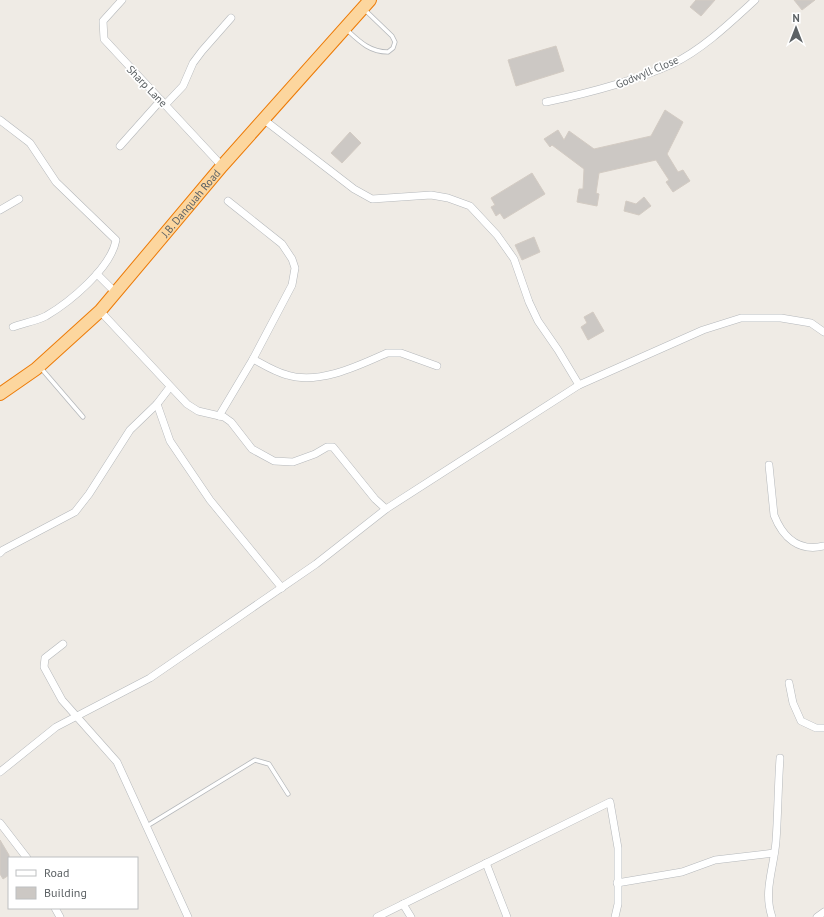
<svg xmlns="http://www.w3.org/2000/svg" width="824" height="917" font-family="'PT Sans',sans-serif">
<rect width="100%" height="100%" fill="#efebe5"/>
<!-- building -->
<g fill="#ccc8c4" stroke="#d3cbc3">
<polygon points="696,0 715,0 701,16 690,7"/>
<polygon points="794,0 815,0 802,10"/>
<polygon points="556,46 564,71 516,86 508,60"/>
<polygon points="665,110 683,122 667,154 678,172 683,170 690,181 673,192 666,182 669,180 656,160 599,173 596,193 599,194 597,206 577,202 579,189 583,189 584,169 552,145 550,147 544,139 558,130 564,140 569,131 594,149 651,136"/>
<polygon points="350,132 361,143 342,163 331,153"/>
<polygon points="532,173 545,194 504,219 500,213 496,216 491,207 495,205 491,198"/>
<polygon points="644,197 651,206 639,215 624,211 626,201 636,204"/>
<polygon points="534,237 540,252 522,260 515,245"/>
<polygon points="593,312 604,331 588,340 581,327 587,323 584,317"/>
<polygon points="0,840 9,855 9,875 3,879 0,874"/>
</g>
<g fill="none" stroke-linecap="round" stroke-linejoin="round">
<defs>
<g id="service">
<path d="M347,30C360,42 370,52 388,52L393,48L395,42L392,36L365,10"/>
<polyline points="40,367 83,417"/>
<polyline points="147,826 255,760 269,764 288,794"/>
</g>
<g id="minor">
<polyline points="122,0 103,21 104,39 222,166"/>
<path d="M546,102C589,93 632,82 672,64C702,50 731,22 755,0"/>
<polyline points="165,105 183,86 193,63 202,51 231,18"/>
<polyline points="263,119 354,189 372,199 431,195 448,198 470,206 497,235 514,259 529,302 538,321 558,350 579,385"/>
<path d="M0,120L30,143L56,182L116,240C111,268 70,302 46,316C36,321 24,323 13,327"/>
<polyline points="120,146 161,100"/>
<polyline points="0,210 19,199"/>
<polyline points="97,274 116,293"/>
<polyline points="100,311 187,404 198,411 224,417 231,422 252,449 274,461 293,462 315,454 327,447 333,447 375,499 386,509"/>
<path d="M253,359C264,365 275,372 287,375C319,385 358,366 387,353H401L437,366"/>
<polyline points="157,404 170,441 210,500 282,588"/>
<polyline points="219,416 253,359 292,285 295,268 292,259 282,244 228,201"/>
<path d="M769,465L774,515C783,538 799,552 824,546"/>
<polyline points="0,553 3,550 75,512 89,494 130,430 157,404 170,387"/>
<polyline points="63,644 45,658 44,667 62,700 117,762 188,917"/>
<polyline points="789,683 793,703 801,721 816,728 824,728"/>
<polyline points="0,772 56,727 150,678 316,564 386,509 579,385 703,330 741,318 781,318 811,323 824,332"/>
<polyline points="0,823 27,858"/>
<polyline points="486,863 507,917"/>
<polyline points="617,883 682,872 715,860 774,853"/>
<polyline points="403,904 411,917"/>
<polyline points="55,908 60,917"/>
<polyline points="377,917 610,802 618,848 618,904 615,917"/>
<path d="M772,917C763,891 774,868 776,841C778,814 778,786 780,758"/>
<polyline points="817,917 824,912"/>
</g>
<g id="trunk">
<path id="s1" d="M0,394L36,369L100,311L222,166L370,0"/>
</g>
</defs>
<!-- service casing -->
<use href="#service" stroke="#b5b8bb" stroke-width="5"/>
<!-- minor casing -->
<use href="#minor" stroke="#b5b8bb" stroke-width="8"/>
<!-- trunk casing -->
<use href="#trunk" stroke="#ed7b07" stroke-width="14"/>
<!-- service -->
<use href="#service" stroke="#fff" stroke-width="3.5"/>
<!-- minor -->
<use href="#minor" stroke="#fff" stroke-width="7"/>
<!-- trunk -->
<use href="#trunk" stroke="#fcd69e" stroke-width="12"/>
</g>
<g text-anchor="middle" stroke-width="3.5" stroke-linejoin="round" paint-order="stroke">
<!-- street labels -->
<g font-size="11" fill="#5d6265" stroke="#fff">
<text transform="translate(647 72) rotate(-23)" y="4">Godwyll Close</text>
<text transform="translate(147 86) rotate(46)" y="4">Sharp Lane</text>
<text dy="4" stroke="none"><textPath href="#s1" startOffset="271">J.B. Danquah Road</textPath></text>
</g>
</g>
<!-- legend -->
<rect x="8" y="857" width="130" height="52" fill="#ffffff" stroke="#bec0c1"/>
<rect x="16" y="870" width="20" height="6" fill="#ffffff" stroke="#bec0c1"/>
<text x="44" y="877" font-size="12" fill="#5d6265">Road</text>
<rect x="16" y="887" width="20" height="12" fill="#ccc8c4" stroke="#bec0c1"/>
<text x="44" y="897" font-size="12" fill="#5d6265">Building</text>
<!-- north arrow -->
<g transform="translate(796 28)" stroke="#ffffff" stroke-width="3" paint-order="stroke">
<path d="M0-3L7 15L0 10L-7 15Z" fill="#5d6265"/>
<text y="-6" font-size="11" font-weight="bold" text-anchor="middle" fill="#5d6265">N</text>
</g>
</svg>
